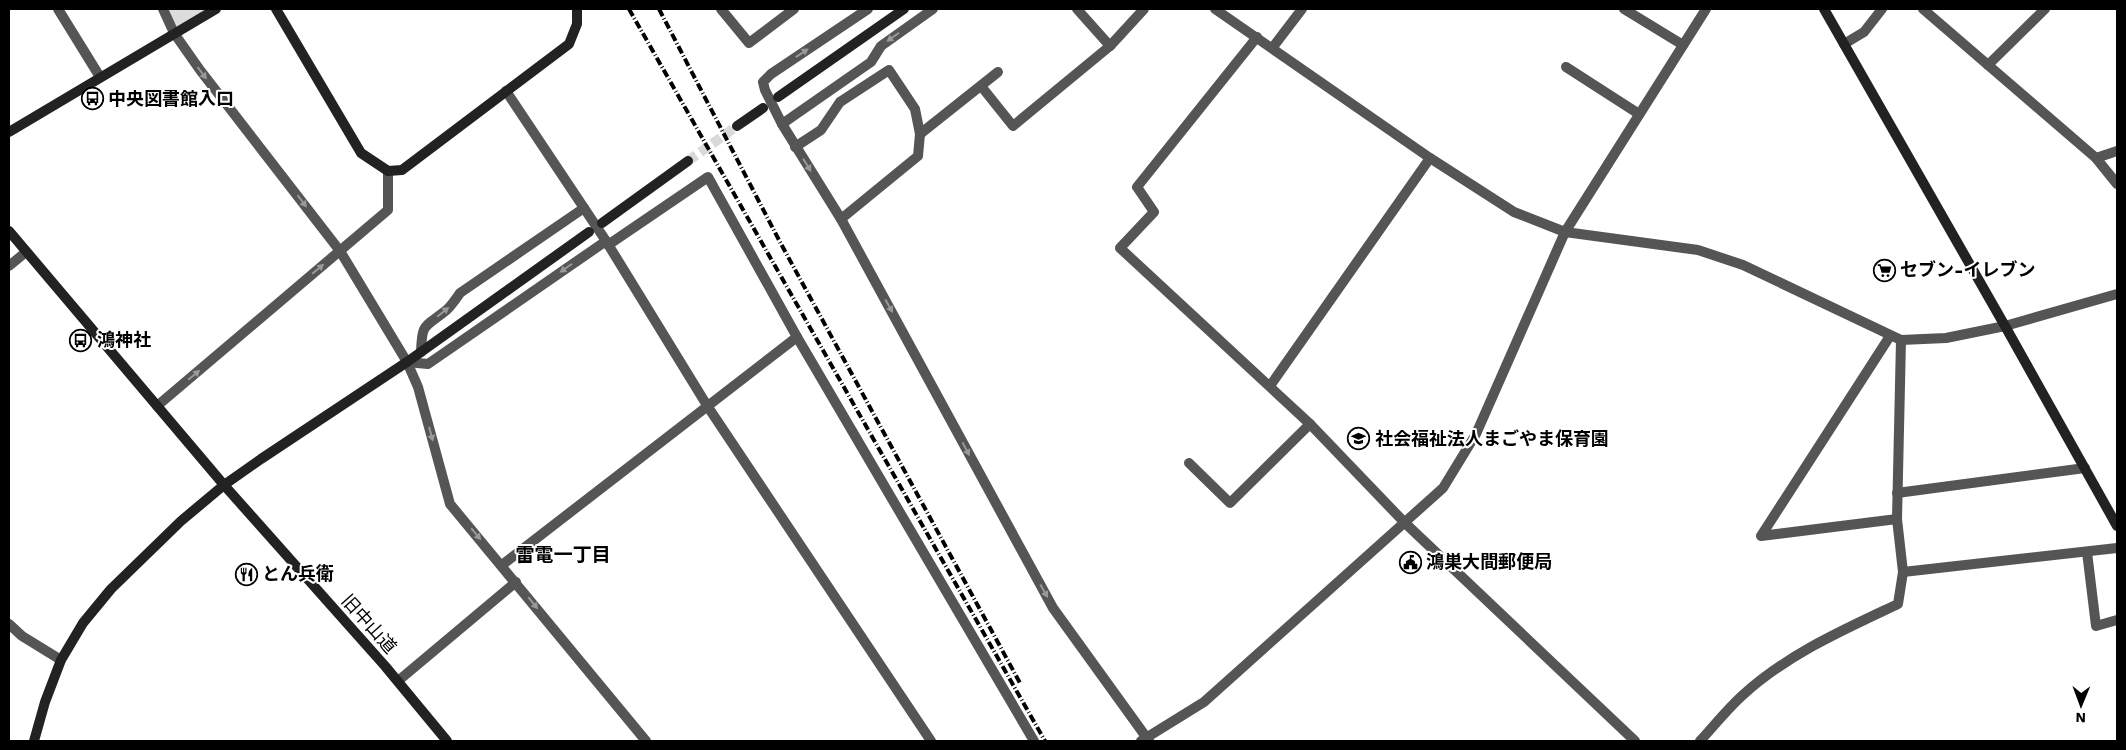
<svg xmlns="http://www.w3.org/2000/svg" width="2126" height="750" font-family="'Work Sans','Noto Sans JP',sans-serif">
<rect width="100%" height="100%" fill="#fff"/>
<!-- green -->
<polygon fill="#dcdcdc" points="163,9 216,9 174,33"/>
<g fill="none" stroke-linecap="round" stroke-linejoin="round">
<!-- secondary-tunnel -->
<polyline stroke="#d9d9d9" stroke-width="10" stroke-dasharray="10 5" stroke-linecap="butt" points="688,161 737,126"/>
<!-- street -->
<g stroke="#555" stroke-width="10">
<polyline points="58,9 100,77"/>
<polyline points="163,9 174,33 200,70 340,251 407,362 418,387 450,504 646,741"/>
<polyline points="721,9 749,43 794,9"/>
<polyline points="868,9 771,74 763,82 765,90 782,124 841,219 1053,608 1149,741"/>
<polyline points="1077,9 1110,46"/>
<polyline points="1215,9 1430,158 1514,212 1565,232 1698,250 1743,265 1901,340 1946,338 2005,326 2117,294"/>
<polyline points="1624,9 1683,45"/>
<polyline points="1923,9 2096,158 2117,184"/>
<polyline points="1257,37 1137,187 1154,212 1120,248 1310,424 1405,523 1635,741"/>
<polyline points="1844,44 1864,32 1882,9"/>
<polyline points="1273,47 1302,9"/>
<polyline points="1988,65 2045,9"/>
<polyline points="1566,67 1639,114"/>
<polyline points="981,86 1013,126 1110,46 1144,9"/>
<polyline points="506,91 606,241 708,407 931,741"/>
<polyline points="782,124 871,62 881,46 933,9"/>
<polyline points="920,134 998,72"/>
<polyline points="795,147 821,130 840,102 889,70 915,109 920,134 918,156 841,219"/>
<polyline points="2096,158 2117,151"/>
<polyline points="9,266 26,252"/>
<polyline points="1890,336 1761,536 1897,519"/>
<polyline points="797,337 1034,741"/>
<path d="M421,352C422,323 424,328 444,312C450,308 455,300 460,293L584,208"/>
<polyline points="407,362 428,364 606,241"/>
<polyline points="1270,386 1430,158"/>
<polyline points="157,406 388,210 388,171"/>
<polyline points="1189,463 1230,503 1310,424"/>
<polyline points="1897,493 2085,468"/>
<polyline points="2087,552 2096,626 2117,620"/>
<polyline points="502,565 797,337 708,177 608,245"/>
<polyline points="1903,572 2117,548"/>
<polyline points="9,624 22,636 61,660"/>
<polyline points="398,681 516,582"/>
<polyline points="1141,741 1204,702 1443,488 1476,434 1565,232 1706,9"/>
<path d="M1700,741C1714,726 1728,708 1744,694C1788,654 1845,629 1898,604L1903,572L1897,519L1901,340"/>
</g>
<!-- secondary -->
<g stroke="#222" stroke-width="10">
<polyline points="276,9 361,153 388,171 402,170 569,44 577,24 577,9"/>
<polyline points="1824,9 2005,326 2117,526"/>
<polyline points="778,97 904,9"/>
<polyline points="737,126 763,108"/>
<polyline points="9,132 216,9"/>
<polyline points="602,223 688,161"/>
<polyline points="9,231 224,485 385,666 447,741"/>
<polyline points="34,741 45,702 61,660 83,623 111,589 181,521 224,485 261,459 407,362 589,232"/>
</g>
<!-- rail -->
<g stroke="#000" stroke-width="4" stroke-dasharray="8 2.5 1 2.5" stroke-linecap="butt">
<polyline points="629,9 1045,741"/>
<polyline points="659,9 780,242 1020,683"/>
</g>
</g>
<!-- one-way arrows -->
<defs><path id="oneway-solid" d="M-6-.8H1V-3.2L6.5 0L1 3.2V.8H-6Z" transform="scale(1.25)"/></defs>
<g fill="#999">
<use href="#oneway-solid" transform="translate(893 37) rotate(145)"/>
<use href="#oneway-solid" transform="translate(802 53) rotate(-34)"/>
<use href="#oneway-solid" transform="translate(202 73) rotate(53)"/>
<use href="#oneway-solid" transform="translate(807 165) rotate(58)"/>
<use href="#oneway-solid" transform="translate(302 201) rotate(53)"/>
<use href="#oneway-solid" transform="translate(566 268) rotate(145)"/>
<use href="#oneway-solid" transform="translate(318 269) rotate(-40)"/>
<use href="#oneway-solid" transform="translate(889 306) rotate(61)"/>
<use href="#oneway-solid" transform="translate(443 312) rotate(-39)"/>
<use href="#oneway-solid" transform="translate(194 375) rotate(-40)"/>
<use href="#oneway-solid" transform="translate(431 434) rotate(75)"/>
<use href="#oneway-solid" transform="translate(966 449) rotate(62)"/>
<use href="#oneway-solid" transform="translate(476 534) rotate(50)"/>
<use href="#oneway-solid" transform="translate(1044 591) rotate(61)"/>
<use href="#oneway-solid" transform="translate(533 603) rotate(51)"/>
</g>
<!-- icons -->
<defs>
<symbol id="bus-ring" viewBox="-11 -11 22 22"><circle r="9.5" fill="#fff" stroke="#000" stroke-width="1.5"/><path d="M-5-6H5V4H4V6H2V4H-2V6H-4V4H-5ZM-3.5-4V0h7V-4ZM-3.5 1.2v1.5H-2V1.2ZM2 1.2v1.5H3.5V1.2Z" fill="#000"/></symbol>
<symbol id="supermarket-ring" viewBox="-11 -11 22 22"><circle r="9.5" fill="#fff" stroke="#000" stroke-width="1.5"/><path d="M-6-5.5h2.5l.6 2H6L4.5 2H-2.5L-4.4-4H-6ZM-1.5 3.2a1.3 1.3 0 1 0 .1 0ZM3 3.2a1.3 1.3 0 1 0 .1 0Z" fill="#000"/></symbol>
<symbol id="school-ring" viewBox="-11 -11 22 22"><circle r="9.5" fill="#fff" stroke="#000" stroke-width="1.5"/><path d="M0-5L7-2L0 1L-7-2ZM-4 1L0 2.5L4 1V4Q0 6-4 4Z" fill="#000"/></symbol>
<symbol id="civic-ring" viewBox="-11 -11 22 22"><circle r="9.5" fill="#fff" stroke="#000" stroke-width="1.5"/><path d="M-.6-6.5H3V-4.5H.6V-3L4-1V1h2V6H-6V1h2V-1L-.6-3ZM-1.2 2.5V6h2.4V2.5Z" fill="#000"/></symbol>
<symbol id="restaurant-ring" viewBox="-11 -11 22 22"><circle r="9.5" fill="#fff" stroke="#000" stroke-width="1.5"/><path d="M-5-6h1v4h1v-4h1v4h1v-4h1v5L-1.5 .5V6h-2V.5L-5-1ZM5-6V6H3V1.5H1.5Q1.5-4 5-6Z" fill="#000"/></symbol>
</defs>
<g fill-rule="evenodd">
<use href="#bus-ring" x="80" y="86" width="25" height="25"/>
<use href="#supermarket-ring" x="1872" y="258" width="25" height="25"/>
<use href="#bus-ring" x="68" y="328" width="25" height="25"/>
<use href="#school-ring" x="1346" y="426" width="25" height="25"/>
<use href="#civic-ring" x="1398" y="550" width="25" height="25"/>
<use href="#restaurant-ring" x="234" y="562" width="25" height="25"/>
</g>
<g text-anchor="middle" stroke-width="4" stroke-linejoin="round" paint-order="stroke">
<!-- poi labels -->
<g font-size="18" font-weight="bold" fill="#000" stroke="#fff" text-anchor="start">
<text x="108" y="105">中央図書館入口</text>
<text x="1900" y="276">セブン-イレブン</text>
<text x="97" y="346">鴻神社</text>
<text x="1375" y="445">社会福祉法人まごやま保育園</text>
<text x="1426" y="568">鴻巣大間郵便局</text>
<text x="262" y="580">とん兵衛</text>
</g>
<!-- street labels -->
<g font-size="18" fill="#000" stroke="#fff">
<text transform="translate(369 624) rotate(48)" y="6">旧中山道</text>
</g>
<!-- neighbourhood labels -->
<g font-size="19" font-weight="bold" fill="#000" stroke="#fff">
<text x="563" y="561">雷電一丁目</text>
</g>
</g>
<!-- border -->
<rect width="2126" height="750" fill="none" stroke="#000000" stroke-width="20"/>
<!-- north arrow -->
<g transform="translate(2081 705) rotate(181)" stroke="#ffffff" stroke-width="4" paint-order="stroke">
<path d="M0-4L9 19L0 12L-9 19Z" fill="#000000"/>
<text y="-8" font-size="14" font-weight="bold" text-anchor="middle" fill="#000000">N</text>
</g>
</svg>
